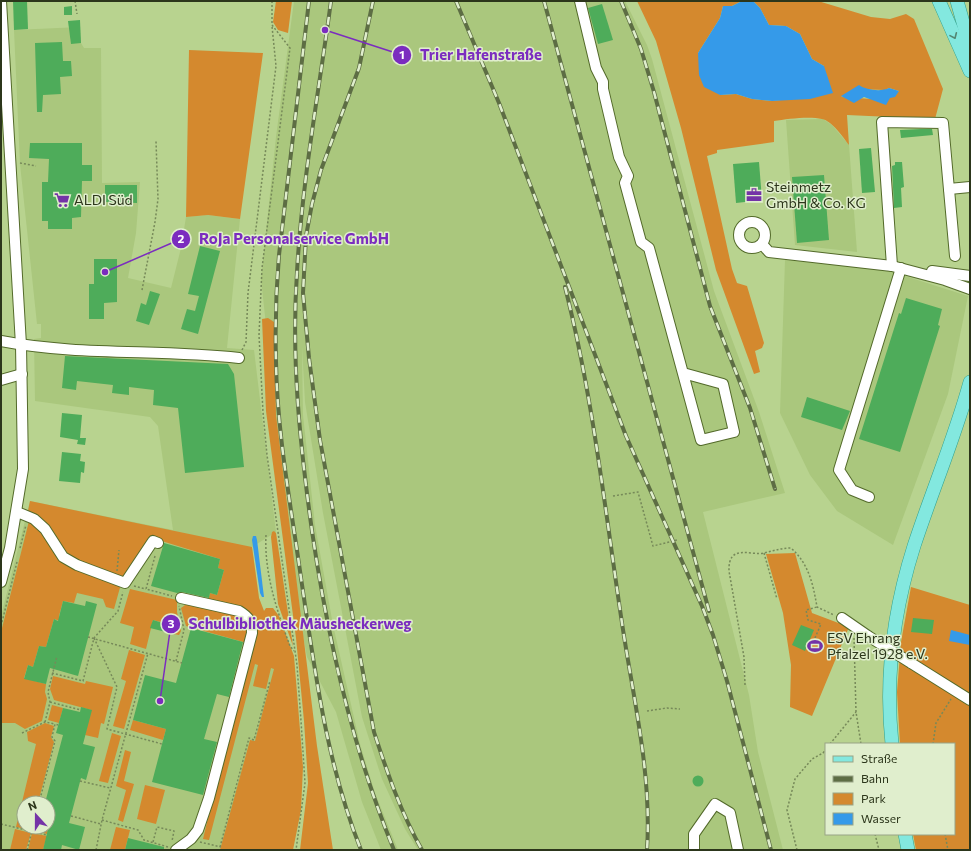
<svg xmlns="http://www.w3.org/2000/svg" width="971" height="851" font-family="Commissioner,sans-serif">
<rect width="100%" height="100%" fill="#b8d38f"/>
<!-- built -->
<g fill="#aac77d" fill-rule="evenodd">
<polygon points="294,1 625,1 647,45 652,59 714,291 759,412 785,493 703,512 749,695 758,752 783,850 418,850 405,829 382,779 362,717 323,513 305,402 302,346 303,415 315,525 333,625 360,744 375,793 398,850 381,850 362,802 336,712 307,657 295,593 261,279 276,137"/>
<path d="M80,27L81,43L84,48H101L102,183L140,182L136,233L128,278L171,288L181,248L186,217L208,215L240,219L227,348L254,350L276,532L252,547L259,598L285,665L289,850H1V616L30,501L173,530L158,426L150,417L35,401L34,339L41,338V324H37L20,164L14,30ZM24,803H48V827H24Z"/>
<polygon points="823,119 832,125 849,145 857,252 795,245 786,120"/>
<polygon points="785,260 886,270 968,296 948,394 893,545 837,511 810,475 780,413"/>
</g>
<!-- green -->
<g fill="#d4892e" fill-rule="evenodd">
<polygon points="276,1 292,1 288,33 278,30 273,22"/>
<path d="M637,1H742L732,6H723L720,18L698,53L720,95L736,94L752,99L772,101L790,99L824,66L812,59L800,34L786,26L769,25L760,8L753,1H818L871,17L890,19L906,14L914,19L943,89L935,119L847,115L849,145C843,137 832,121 822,119C809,116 787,119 774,121V142L717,150V153L707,156L732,269L737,283L747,286L764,343L762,348L755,351L760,372L754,374L716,270L681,128L656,41ZM889,88L899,91C881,104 863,97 841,97L854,89L885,90Z"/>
<polygon points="189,50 263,53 240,219 208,215 186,217"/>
<polygon points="268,318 274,322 276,415 317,746 333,850 300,850 308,783 304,721 296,638 266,411 262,319"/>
<polygon points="30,501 252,547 259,598 264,611 266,608 273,608 279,616 294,656 303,767 301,810 293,850 220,850 250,740 255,741 274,669 271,668 266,689 253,686 258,665 255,664 209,840 203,839 255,624 208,601 210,593 217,595 224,570 218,568 220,559 152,538 125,579 64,555 28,511"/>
<polygon points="29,521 34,522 50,545 121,584 114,609 106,607 103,599 77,593 74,603 63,601 59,616 60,621 54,619 46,647 39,646 33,667 28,665 24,678 46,684 45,692 47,699 42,721 25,729 15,723 1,723 1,632"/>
<polygon points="274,531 276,533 293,646 278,604 271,537 272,532"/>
<polygon points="795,553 812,613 849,627 812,716 790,707 791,665 783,613 766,554"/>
<polygon points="911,587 970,605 970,850 916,850 913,834 954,834 954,744 900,744 897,692 901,642"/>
<polygon points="130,589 177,600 177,612 181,631 179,635 174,634 176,626 153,620 146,649 130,644 134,627 120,623"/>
<polygon points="188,603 228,610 248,621 247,643 186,626 181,608"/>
<polygon points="129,650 145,655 124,729 113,726 126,681 121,679"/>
<polygon points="53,676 85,684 86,681 113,687 104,724 101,723 98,738 85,735 91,710 54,700 50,689"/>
<polygon points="52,705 63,708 59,723 48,720"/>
<polygon points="133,720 166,729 163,740 130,730"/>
<polygon points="45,723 54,726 51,737 54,742 38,803 24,803 24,827 32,827 31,830 16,827 36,744 28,741 27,732"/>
<polygon points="112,733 121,736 108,783 99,781"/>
<polygon points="125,750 131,752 124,781 134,784 123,822 118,820 126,790 116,786"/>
<polygon points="145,785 165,790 156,824 137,819"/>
<polygon points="34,827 48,830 47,834 33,830"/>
<polygon points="116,827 130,830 125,850 110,850"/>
<polygon points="15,829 31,833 26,850 10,850"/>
<polygon points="32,833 47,836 43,850 28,850"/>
</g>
<!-- water -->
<g fill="#359ae9">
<polygon points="742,1 753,1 760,8 769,25 786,26 800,34 812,59 824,66 833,93 810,99 772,101 752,99 736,94 720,95 704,87 699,75 698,53 720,18 723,6 732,6"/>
<path d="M859,85C866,90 881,92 889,88L899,91L895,97L890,98L886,105L864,97L854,103L841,96Z"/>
<polygon points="253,536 256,536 257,540 264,597 262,597 260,593 252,540"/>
<polygon points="951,630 970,635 970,645 949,641"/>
</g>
<!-- building -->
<g fill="#4eac5a">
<polygon points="13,1 27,1 28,29 14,30"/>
<polygon points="602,4 613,40 598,44 588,8"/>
<polygon points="72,6 72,15 64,15 64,7"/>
<polygon points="80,20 81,43 71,44 68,21"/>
<polygon points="62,42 63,61 71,61 72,76 60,77 61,94 43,95 42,112 37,112 35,43"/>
<polygon points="921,129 932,129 933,135 901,138 900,130"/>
<polygon points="30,143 82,143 82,165 92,165 92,181 82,181 81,217 72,218 72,229 48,229 48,221 42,221 42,182 48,182 49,159 29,158"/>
<polygon points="871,148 875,192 862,193 859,149"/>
<polygon points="759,162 762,200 736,203 733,164"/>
<polygon points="895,162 902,162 904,187 901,188 902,207 894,208 892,166 895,165"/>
<polygon points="824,175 829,240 797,243 792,177"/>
<polygon points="105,185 137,185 137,203 105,202"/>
<polygon points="200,246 220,251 198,334 181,329 187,309 195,311 199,296 188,294"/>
<polygon points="94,259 117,259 117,302 104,303 104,319 89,319 89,284 94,284"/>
<polygon points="150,291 160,294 149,325 136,321 141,303 146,305"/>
<polygon points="906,298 942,309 938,325 940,326 900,452 859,439 899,313 901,314"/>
<polygon points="65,356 228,364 234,374 244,467 185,473 178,408 153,405 154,390 129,387 129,395 112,393 113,385 77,381 76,390 62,388"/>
<polygon points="807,397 850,411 842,430 801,417"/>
<polygon points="62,413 82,415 80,438 86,438 85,445 77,444 78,440 60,437"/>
<polygon points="62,452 81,454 80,461 85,462 84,473 81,472 80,483 59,481"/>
<polygon points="164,543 220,559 218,568 224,570 217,595 210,593 209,598 182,592 177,593 151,586"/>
<polygon points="63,601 85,606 86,601 97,604 78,676 50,668 46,684 24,679 28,665 33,667 39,646 46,647 54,619 58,621"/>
<polygon points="913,618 934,620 932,634 911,632"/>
<polygon points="153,620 176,627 174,634 150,628"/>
<polygon points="801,625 814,630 805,651 792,645"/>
<polygon points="191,628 243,642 229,697 217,694 204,739 217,742 203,795 152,782 166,729 133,720 145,675 176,683"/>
<polygon points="81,707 92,710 83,744 95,747 86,780 81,778 69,823 85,827 79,850 62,845 61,850 43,850 48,829 48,803 45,803 63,735 56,733 63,708 80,712"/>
<circle cx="698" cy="781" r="5.5"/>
<polygon points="128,838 164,847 164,850 125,850"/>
</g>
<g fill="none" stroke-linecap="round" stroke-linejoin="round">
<defs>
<g id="minor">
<polyline points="580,1 596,68 603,82 603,89 619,157 628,176 625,183 641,242 649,248 701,440 734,432 723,384 683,373"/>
<polyline points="949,189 970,187"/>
<circle cx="752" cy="235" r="13"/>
<polyline points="762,244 769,252 892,266 945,280 970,289"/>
<polyline points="892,266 882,122 943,123 955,256"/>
<polyline points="932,271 970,276"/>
<path d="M1,341C79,356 160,349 239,358"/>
<polyline points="1,380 22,374"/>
<polyline points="869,497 852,490 839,470 901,268"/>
<polyline points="17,512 34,519 45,529 63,557 77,565 125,583 153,541 158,543"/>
<polyline points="1,582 10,548 23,469 21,345 1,1"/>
<polyline points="842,618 868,636"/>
<polyline points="911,663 970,700"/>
<path d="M176,850L191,839L198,830L209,798L252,633C252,622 249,617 239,611L181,598"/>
<polyline points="694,850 694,834 715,804 730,813 738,850"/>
</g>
<g id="major">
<polyline points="939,1 970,71"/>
<polyline points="957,1 970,47"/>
<path d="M892,744C885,678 894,609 914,546C932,491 955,437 970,382"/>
<polyline points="905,834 908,850"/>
</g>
</defs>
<!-- minor casing -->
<use href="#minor" stroke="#536a2a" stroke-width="12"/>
<!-- major casing -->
<use href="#major" stroke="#2f9f8d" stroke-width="14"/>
<!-- path -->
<g stroke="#768959" stroke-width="1.5" stroke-dasharray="2 2" stroke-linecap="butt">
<polyline points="75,1 77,14"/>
<polyline points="272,1 272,25 290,48 262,268 259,335 263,412 267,455 297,665 301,721 305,783 296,850"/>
<polyline points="20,163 36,166"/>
<polyline points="142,290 155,222 158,199 156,141"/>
<polyline points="242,350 246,342 248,293 276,66 272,26"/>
<polyline points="613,496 638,492 653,546 677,540"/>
<path d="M266,535C264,573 277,611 290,646L294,651"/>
<polyline points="20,548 26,525"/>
<polyline points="764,553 777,599"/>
<polyline points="155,556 146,589 172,596"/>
<polyline points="117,571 119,550"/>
<polyline points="134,586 146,589"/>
<polyline points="1,626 17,562"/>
<polyline points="88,637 182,663"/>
<polyline points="94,638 117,687 107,729 162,744"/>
<polyline points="815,638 821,624 808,620 806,610 817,607"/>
<polyline points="854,638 856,712 861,744"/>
<polyline points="176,661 184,630 179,606"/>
<polyline points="52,673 83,681 94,638 118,611 123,592"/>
<path d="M745,685L744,657L729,571C728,543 751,556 764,553C773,551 781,548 791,548C809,564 813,584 817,607L834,615"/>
<polyline points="50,702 81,710"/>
<polyline points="647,711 667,708 680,709"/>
<polyline points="45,722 50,702 48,692 57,656"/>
<polyline points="22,733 45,722 55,724"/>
<polyline points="830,744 856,712"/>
<polyline points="933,744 936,723 951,699"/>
<polyline points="80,781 110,788"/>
<polyline points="39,803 55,741 52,737 55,724 58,725"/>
<polyline points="71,816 101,824"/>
<polyline points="102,820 138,830 144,840 168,847"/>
<polyline points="1,824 47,835"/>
<polyline points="875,834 879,850"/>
<polyline points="945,834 948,850"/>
<polyline points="153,842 157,827 174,831 172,841"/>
<polyline points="200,842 221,847"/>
<polyline points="220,847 249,738 254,740 270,681"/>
<polyline points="27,850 33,827"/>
<polyline points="96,850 102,820 148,653"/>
<polyline points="797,850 787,810 795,779 812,759 823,753 826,749"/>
</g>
<!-- minor -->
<use href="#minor" stroke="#fff" stroke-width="10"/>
<!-- major -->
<use href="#major" stroke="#83e8df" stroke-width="13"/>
<defs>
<g id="rail">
<path d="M309,1L279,255C276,290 275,326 276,361C277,434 291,506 301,578C315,671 326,762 361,850"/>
<path d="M331,1C319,91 302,181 297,272C291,359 300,445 312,531C328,640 352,748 394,850"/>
<path d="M373,1L359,68L321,170L312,204L306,236L303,293L309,358L320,440L374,732C387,772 401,813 422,850"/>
<polyline points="456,1 499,103 626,436 702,606 713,635 727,681 771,850"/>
<polyline points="544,1 709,611"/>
<polyline points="621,1 641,49 654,92 710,306 750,408 775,489"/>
<path d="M565,287C593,397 605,510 622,623C633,698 652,773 647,850"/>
</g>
</defs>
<!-- rail casing -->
<use href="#rail" stroke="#5d6d44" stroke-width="4"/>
<!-- rail -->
<use href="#rail" stroke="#e0eecd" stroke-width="2.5" stroke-dasharray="8" stroke-linecap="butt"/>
<defs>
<polyline id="minor-bridge" points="868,636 911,663"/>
</defs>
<!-- minor-bridge casing -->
<use href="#minor-bridge" stroke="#536a2a" stroke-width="12" stroke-linecap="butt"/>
<!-- minor-bridge -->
<use href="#minor-bridge" stroke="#fff" stroke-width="10"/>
</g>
<!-- one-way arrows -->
<defs><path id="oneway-chevron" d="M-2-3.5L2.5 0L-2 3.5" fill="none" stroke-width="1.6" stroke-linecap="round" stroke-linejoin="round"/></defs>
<use stroke="#538673" href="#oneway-chevron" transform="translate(954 36) rotate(66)"/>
<!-- icons -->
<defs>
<symbol id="office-bare" viewBox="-9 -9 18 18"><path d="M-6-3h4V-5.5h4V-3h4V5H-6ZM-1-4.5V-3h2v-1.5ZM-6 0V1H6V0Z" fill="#7433a7" stroke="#e0eecd" stroke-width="2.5" paint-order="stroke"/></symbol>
<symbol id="supermarket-bare" viewBox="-9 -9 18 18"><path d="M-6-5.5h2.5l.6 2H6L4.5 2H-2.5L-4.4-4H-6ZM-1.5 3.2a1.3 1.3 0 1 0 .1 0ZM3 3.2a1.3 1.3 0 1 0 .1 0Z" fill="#7433a7" stroke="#e0eecd" stroke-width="2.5" paint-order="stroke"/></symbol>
<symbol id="stadium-bare" viewBox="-9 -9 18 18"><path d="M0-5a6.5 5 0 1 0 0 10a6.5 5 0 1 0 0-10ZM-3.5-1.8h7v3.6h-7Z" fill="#7433a7" stroke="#e0eecd" stroke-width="2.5" paint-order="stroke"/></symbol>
</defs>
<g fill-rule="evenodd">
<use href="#office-bare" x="743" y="184" width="22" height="22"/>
<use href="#supermarket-bare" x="51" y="189" width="22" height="22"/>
<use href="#stadium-bare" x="804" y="635" width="22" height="22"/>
</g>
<g text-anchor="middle" stroke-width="3" stroke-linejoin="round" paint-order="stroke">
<!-- poi labels -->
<g font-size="14" fill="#2c361b" stroke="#e0eecd" text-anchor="start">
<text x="766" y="192">Steinmetz<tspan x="766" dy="16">GmbH &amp; Co. KG</tspan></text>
<text x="74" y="205">ALDI Süd</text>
<text x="827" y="643">ESV Ehrang<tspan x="827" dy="16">Pfalzel 1928 e.V.</tspan></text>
</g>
</g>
<!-- callouts -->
<path fill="none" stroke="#7b2cbf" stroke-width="1.5" d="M325 30L402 55M105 272L181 239M160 701L171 624"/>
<g fill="#7b2cbf" stroke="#e0eecd" stroke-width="1.5">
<circle cx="325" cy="30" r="4"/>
<circle cx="105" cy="272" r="4"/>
<circle cx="160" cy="701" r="4"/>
<circle cx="402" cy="55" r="10"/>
<circle cx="181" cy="239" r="10"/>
<circle cx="171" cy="624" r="10"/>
</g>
<g font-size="12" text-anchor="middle" font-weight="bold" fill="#fff">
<text x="402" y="59">1</text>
<text x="181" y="243">2</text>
<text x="171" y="628">3</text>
</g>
<g font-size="15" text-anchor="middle" font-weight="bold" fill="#7b2cbf" stroke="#e0eecd" stroke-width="3" stroke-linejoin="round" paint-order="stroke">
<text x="481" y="60">Trier Hafenstraße</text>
<text x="294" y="244">RoJa Personalservice GmbH</text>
<text x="300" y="629">Schulbibliothek Mäusheckerweg</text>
</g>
<!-- border -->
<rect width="971" height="851" fill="none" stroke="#2c361b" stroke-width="4"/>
<!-- legend -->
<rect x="825" y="743" width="130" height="92" fill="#e0eecd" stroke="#98a486"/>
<rect x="833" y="756" width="20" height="6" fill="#83e8df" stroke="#98a486"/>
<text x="861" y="763" font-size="12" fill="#2c361b">Straße</text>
<rect x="833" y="776" width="20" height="6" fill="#5d6d44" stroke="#98a486"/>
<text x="861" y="783" font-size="12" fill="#2c361b">Bahn</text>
<rect x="833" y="793" width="20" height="12" fill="#d4892e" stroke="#98a486"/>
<text x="861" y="803" font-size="12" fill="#2c361b">Park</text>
<rect x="833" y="813" width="20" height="12" fill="#359ae9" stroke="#98a486"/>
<text x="861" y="823" font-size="12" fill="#2c361b">Wasser</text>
<!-- north arrow -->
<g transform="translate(36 815) rotate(339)"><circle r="19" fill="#e0eecd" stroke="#98a486"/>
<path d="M0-3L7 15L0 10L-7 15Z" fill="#7433a7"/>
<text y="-6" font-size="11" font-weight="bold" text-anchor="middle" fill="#2c361b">N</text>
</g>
</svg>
